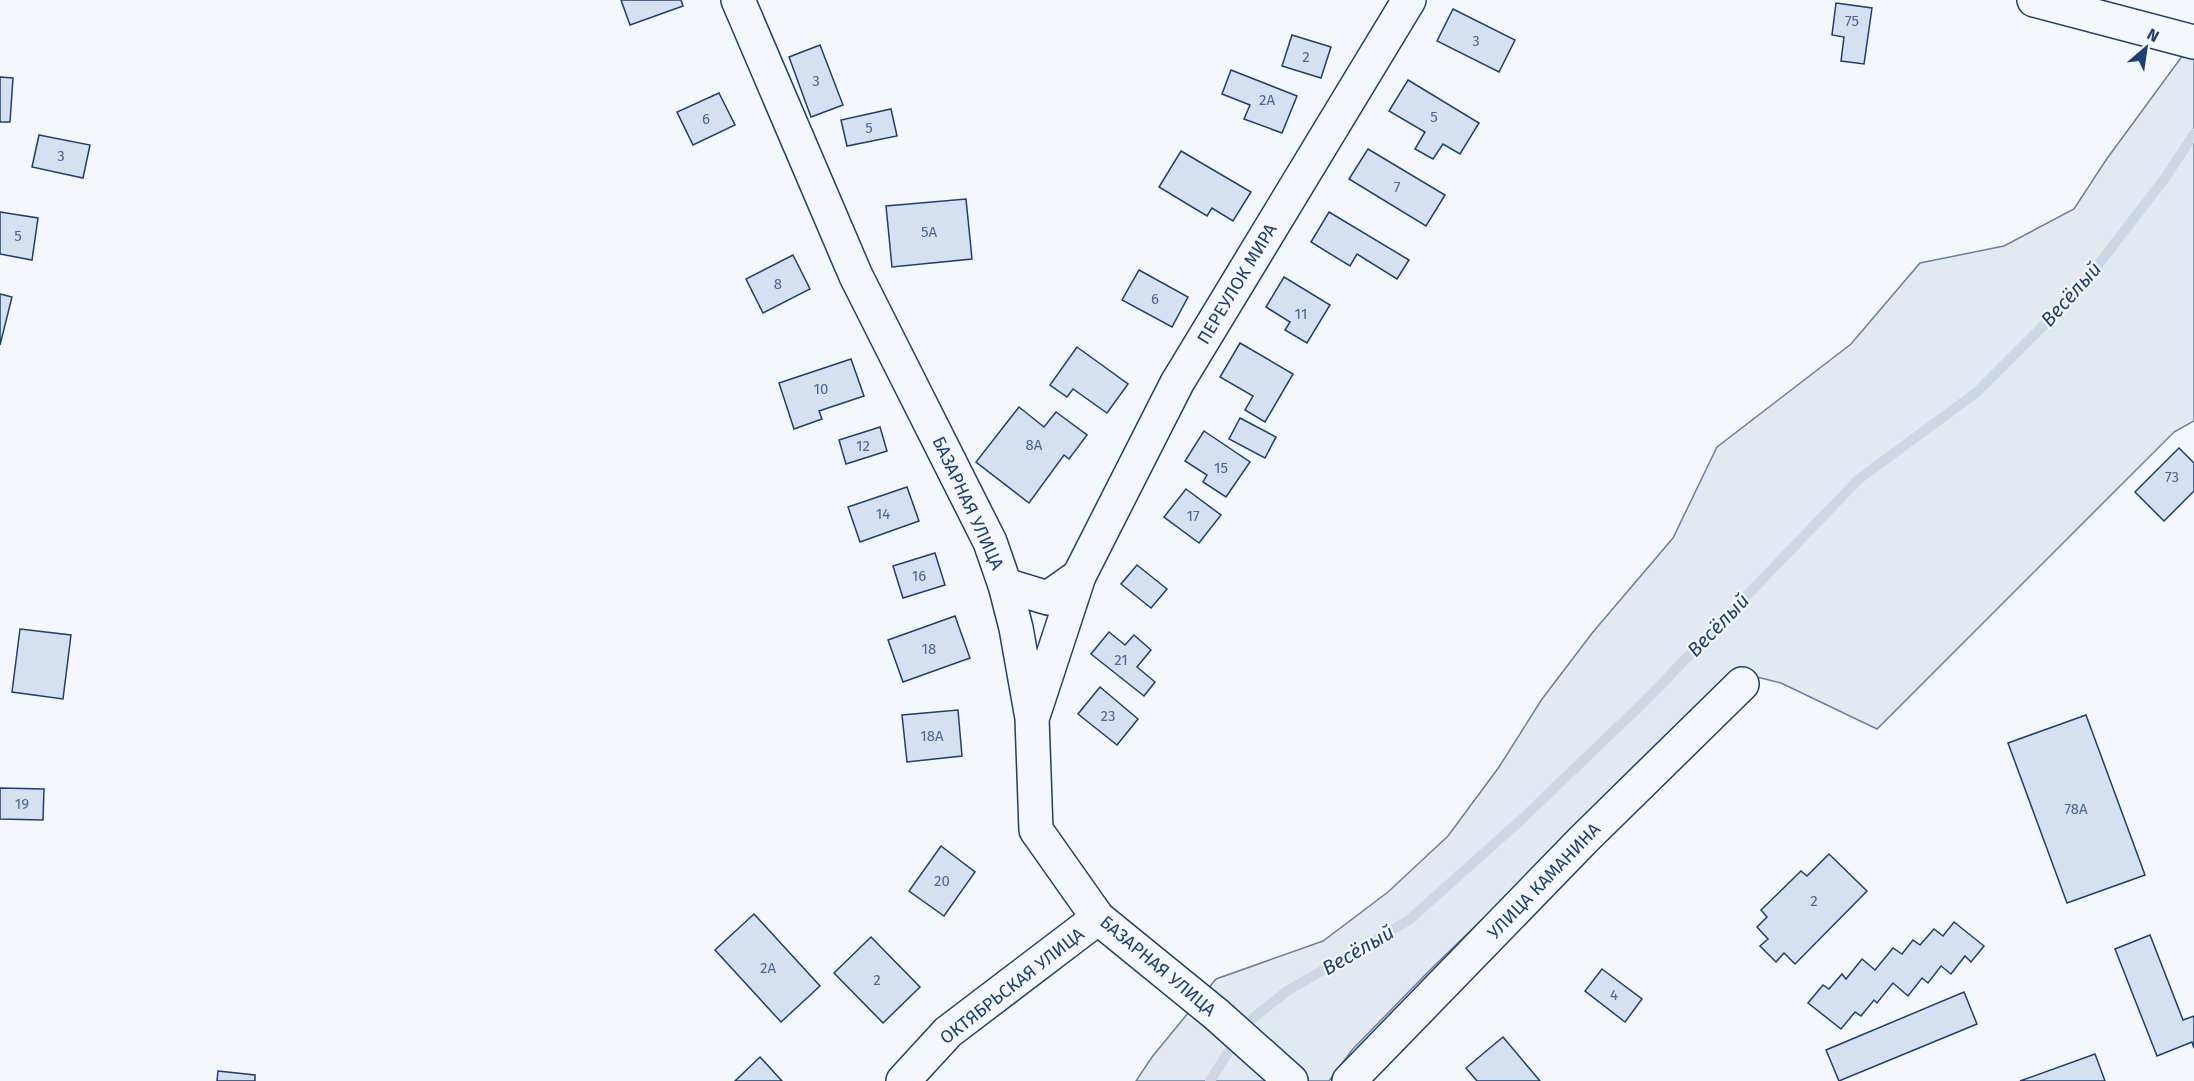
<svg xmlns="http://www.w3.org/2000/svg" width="2194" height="1081" font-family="'Fira Sans',sans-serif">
<rect width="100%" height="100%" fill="#f4f7fb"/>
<!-- green -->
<polygon fill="#e3e9f0" stroke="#687fa3" stroke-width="1.5" points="2194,40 2194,421 2174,432 1877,729 1781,683 1737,672 1428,972 1352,1050 1329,1081 1136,1081 1152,1057 1216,979 1323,941 1388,892 1448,836 1499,767 1542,699 1593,632 1673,538 1717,447 1851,344 1920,263 2004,246 2074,209 2106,160"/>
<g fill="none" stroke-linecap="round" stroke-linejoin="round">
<!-- stream -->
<polyline stroke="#cfd7e4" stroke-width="10" points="1210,1081 1247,1023 1287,991 1409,920 1522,819 1646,700 1859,479 1977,392 2079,290 2165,178 2194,134"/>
</g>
<!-- building -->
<g fill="#d5e0f0" stroke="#1d3f73" stroke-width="1.5">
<polygon points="621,0 681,0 683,6 630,25"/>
<polygon points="1836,3 1872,8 1864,64 1841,61 1844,37 1832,35"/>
<polygon points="1453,9 1515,40 1499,72 1437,41"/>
<polygon points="1292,35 1331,47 1321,78 1282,66"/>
<polygon points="820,45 843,105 811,117 789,57"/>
<polygon points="1231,70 1297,96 1282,133 1244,119 1250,105 1222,94"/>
<polygon points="0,77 13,78 10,122 0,122"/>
<polygon points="1408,80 1479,123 1460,154 1443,144 1433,159 1415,149 1425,132 1389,111"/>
<polygon points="719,93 735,125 693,145 677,112"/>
<polygon points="891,109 897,136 847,146 841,120"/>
<polygon points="39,135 90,145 83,178 32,167"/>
<polygon points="1368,149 1445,195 1426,226 1349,179"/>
<polygon points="1181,151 1251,192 1233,221 1212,208 1207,216 1159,187"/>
<polygon points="966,199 972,259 892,267 886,206"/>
<polygon points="0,212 38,218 32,260 0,254"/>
<polygon points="1329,212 1409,260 1397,279 1357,254 1350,266 1311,242"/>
<polygon points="793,255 810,289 763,313 746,279"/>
<polygon points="1139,270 1188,297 1172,327 1122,300"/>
<polygon points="1284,277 1330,305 1307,343 1285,330 1290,322 1266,307"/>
<polygon points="0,294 12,297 0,345"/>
<polygon points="1240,343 1293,374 1265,422 1245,410 1253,396 1220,377"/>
<polygon points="1077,347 1128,384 1107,413 1073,389 1067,397 1050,385"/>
<polygon points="851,359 864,396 819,411 822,419 794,429 779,383"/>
<polygon points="1019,407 1044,427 1056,412 1087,435 1069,459 1064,455 1029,503 976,462"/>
<polygon points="1240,418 1276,437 1265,458 1229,439"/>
<polygon points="880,427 887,451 846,464 839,440"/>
<polygon points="1204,431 1250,462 1226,497 1203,482 1207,475 1185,461"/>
<polygon points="2179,448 2194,463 2194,491 2164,521 2135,492"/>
<polygon points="907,487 919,521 860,542 848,507"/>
<polygon points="1186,489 1221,515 1199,543 1164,517"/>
<polygon points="935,553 945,585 903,598 893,566"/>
<polygon points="1137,565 1167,589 1151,608 1121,584"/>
<polygon points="955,616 970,658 903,682 888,640"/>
<polygon points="20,629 71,635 63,699 12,692"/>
<polygon points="1109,632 1125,645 1134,635 1151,650 1137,667 1155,682 1144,696 1091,654"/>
<polygon points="1100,687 1138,719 1117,745 1078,714"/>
<polygon points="958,710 962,756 907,762 902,715"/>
<polygon points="2086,715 2145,875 2067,903 2008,743"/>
<polygon points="0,788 44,789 43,820 0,819"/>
<polygon points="941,846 975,872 944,916 909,891"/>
<polygon points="1829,854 1867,891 1795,964 1784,953 1776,962 1760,946 1768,939 1757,927 1767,917 1761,910 1801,871 1807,876"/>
<polygon points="754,914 820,986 781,1022 715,950"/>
<polygon points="1954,922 1984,946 1971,962 1965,956 1951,974 1941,966 1928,983 1922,978 1908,996 1893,983 1877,1003 1874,1000 1861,1016 1855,1012 1841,1029 1808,1003 1823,985 1829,989 1842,974 1846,979 1862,959 1875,970 1893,948 1902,954 1913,940 1920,945 1934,929 1943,936"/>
<polygon points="2150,935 2183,1020 2194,1016 2194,1048 2192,1042 2157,1056 2115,949"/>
<polygon points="871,937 920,987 883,1023 834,973"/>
<polygon points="1602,969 1642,999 1625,1022 1585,991"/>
<polygon points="1964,992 1977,1024 1839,1081 1826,1050"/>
<polygon points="1503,1037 1540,1081 1477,1081 1466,1068"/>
<polygon points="2095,1054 2105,1081 2020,1081"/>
<polygon points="760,1057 782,1081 735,1081"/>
<polygon points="218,1071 255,1075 255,1081 217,1081"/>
</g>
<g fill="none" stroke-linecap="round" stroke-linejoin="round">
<defs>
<g id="minor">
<polyline points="738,0 856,276 990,542 1005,585 1016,628 1032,718 1036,830 1098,918 1216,1014 1291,1081"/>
<polyline points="2034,0 2194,42"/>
<polyline points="1005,585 1048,598 1079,576"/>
<polyline points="1034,713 1079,576 1177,383 1409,0"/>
<polyline points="903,1081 948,1032 1098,918"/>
<polyline points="1349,1081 1584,839 1742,684"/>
</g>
</defs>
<!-- minor casing -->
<use href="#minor" stroke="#1d3f73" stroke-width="36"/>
<!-- minor -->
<use href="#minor" stroke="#f4f7fb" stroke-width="33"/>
</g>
<g text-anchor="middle" stroke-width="4.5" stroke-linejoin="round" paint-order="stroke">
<!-- number labels -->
<g font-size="15" fill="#4b6792">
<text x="1852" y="26">75</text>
<text x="1476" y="46">3</text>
<text x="1306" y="62">2</text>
<text x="816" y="86">3</text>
<text x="1267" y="105">2А</text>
<text x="1434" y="122">5</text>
<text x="706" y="124">6</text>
<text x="869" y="133">5</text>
<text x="61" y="161">3</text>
<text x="1397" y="192">7</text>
<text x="929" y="237">5А</text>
<text x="18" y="241">5</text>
<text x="778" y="289">8</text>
<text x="1155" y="304">6</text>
<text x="1301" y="319">11</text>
<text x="821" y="394">10</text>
<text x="1034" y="450">8А</text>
<text x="863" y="451">12</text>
<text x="1221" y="473">15</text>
<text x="2172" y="482">73</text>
<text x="883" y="519">14</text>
<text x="1193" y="521">17</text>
<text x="919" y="581">16</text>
<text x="929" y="654">18</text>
<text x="1121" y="665">21</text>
<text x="1108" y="721">23</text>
<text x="932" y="741">18А</text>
<text x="22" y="809">19</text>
<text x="2076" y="814">78А</text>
<text x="942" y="886">20</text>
<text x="1814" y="906">2</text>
<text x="768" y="973">2А</text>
<text x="877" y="985">2</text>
<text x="1614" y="1000">4</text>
</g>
<!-- street labels -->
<g font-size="18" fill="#1d3f73" stroke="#f4f7fb">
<text transform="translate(1237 284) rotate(-59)" y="6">ПЕРЕУЛОК МИРА</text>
<text transform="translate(968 503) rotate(65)" y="6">БАЗАРНАЯ УЛИЦА</text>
<text transform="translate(1544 881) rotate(-46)" y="6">УЛИЦА КАМАНИНА</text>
<text transform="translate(1158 966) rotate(40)" y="6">БАЗАРНАЯ УЛИЦА</text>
<text transform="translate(1012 986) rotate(-38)" y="6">ОКТЯБРЬСКАЯ УЛИЦА</text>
</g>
<!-- water labels -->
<g font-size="20" font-style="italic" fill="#1d3f73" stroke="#f4f7fb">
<text transform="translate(2071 294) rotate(-48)" y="7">Весёлый</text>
<text transform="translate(1718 625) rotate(-46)" y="7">Весёлый</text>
<text transform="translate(1358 950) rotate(-30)" y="7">Весёлый</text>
</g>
</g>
<!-- north arrow -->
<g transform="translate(2146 48) rotate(29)" stroke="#f4f7fb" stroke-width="4.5" paint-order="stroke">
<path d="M0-4.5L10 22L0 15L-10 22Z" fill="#1d3f73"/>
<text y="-9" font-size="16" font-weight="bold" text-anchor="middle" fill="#1d3f73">N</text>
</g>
</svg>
